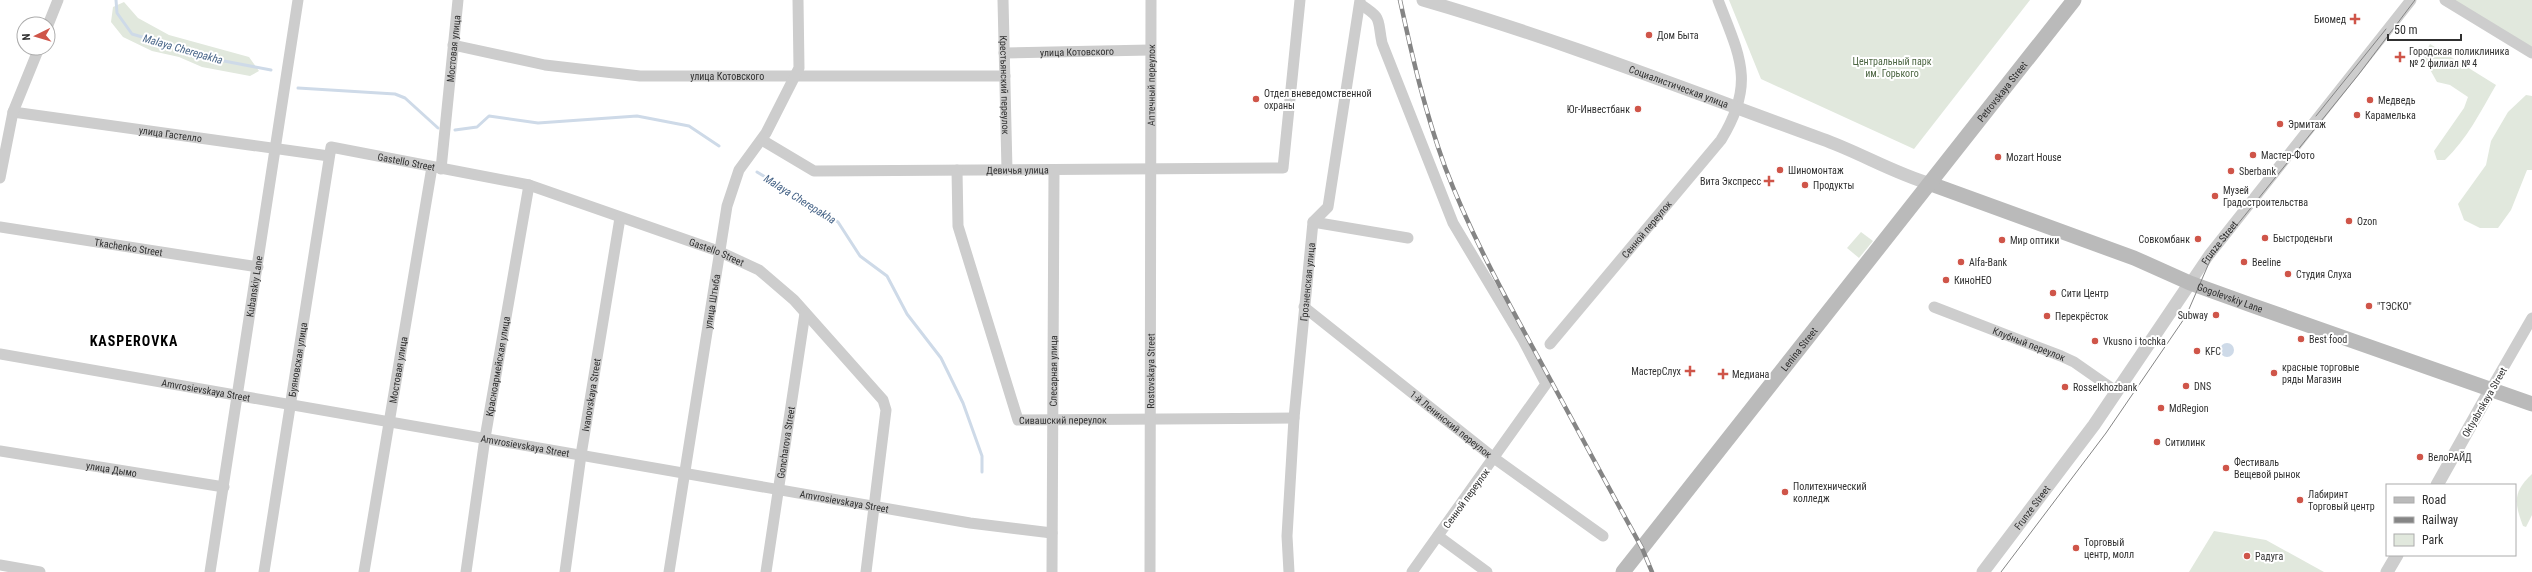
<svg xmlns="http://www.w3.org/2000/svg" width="2532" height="572" font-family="'Roboto Condensed',sans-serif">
<rect width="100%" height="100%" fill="#fff"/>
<!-- green -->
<g fill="#e1e8dd">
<polygon points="1729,0 2030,0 1914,149 1761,79"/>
<polygon points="2445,0 2532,0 2532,53"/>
<polygon points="124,2 138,18 169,35 249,57 259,71 250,76 202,67 179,57 152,51 123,37 111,22 113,7"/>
<path d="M2430,44L2496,85C2481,111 2467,139 2445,160H2437L2434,151L2464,108L2468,97L2450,85L2437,82L2423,57Z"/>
<polygon points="2526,95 2532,96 2532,170 2527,170 2511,210 2498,228 2480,228 2464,220 2458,204 2486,165 2491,141 2508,112"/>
<polygon points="1861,232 1873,241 1859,258 1847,248"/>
<path d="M2532,474V515L2526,527L2523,526C2514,502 2513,492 2532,474Z"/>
<polygon points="2214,531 2266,540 2324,572 2189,572"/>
</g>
<!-- water -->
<circle fill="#cedae8" cx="2227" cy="350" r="7"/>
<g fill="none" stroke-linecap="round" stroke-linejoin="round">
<!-- stream -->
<g stroke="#cedae8" stroke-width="3">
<polyline points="116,0 117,13 132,34 224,61 271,70"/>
<polyline points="298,88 395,94 405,98 438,128"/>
<polyline points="455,130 477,127 489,116 538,123 637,116 689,126 719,146"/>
<polyline points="757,172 838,222 860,256 887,276 907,314 941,358 963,403 982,456 982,472"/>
</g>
<!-- minor -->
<g stroke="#cdcdcd" stroke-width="11">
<path id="s1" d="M1003,0L1007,170"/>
<polyline points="2445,0 2532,53"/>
<path d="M1360,4C1383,19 1377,18 1382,43L1453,223L1523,340L1546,384L1412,572"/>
<polyline points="48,25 58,0"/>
<path id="s2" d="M453,45L545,65L640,76H1005"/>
<path id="s3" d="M1004,53L1150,50"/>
<path id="s4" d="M13,112L329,156"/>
<path id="s5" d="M762,140L814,171L1283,168L1300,0"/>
<path id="s6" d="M441,169L458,0"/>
<path id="s7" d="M957,170L958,226L1018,420L1294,418"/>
<polyline points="0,178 13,112 39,48"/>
<polyline points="1313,222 1408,238"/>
<path id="s8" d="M0,227L258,267"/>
<path id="s9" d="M2190,283L2209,255L2411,0"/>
<path id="s10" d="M1304,307L1494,458L1603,536"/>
<path id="s11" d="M1934,307L2061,356L2074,362L2117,392"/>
<path id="s12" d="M1550,344L1721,140C1756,83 1740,57 1718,0"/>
<path id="s13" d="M0,354L970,523L1052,533"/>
<polyline points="2491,389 2532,318"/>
<path id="s14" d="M0,451L224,487"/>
<polyline points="1438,536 1487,572"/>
<polyline points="0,565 40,572"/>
<path id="s15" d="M210,572L298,0"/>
<path id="s16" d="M264,572L331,147L529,185L718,251L759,270L794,300L883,400L886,410L866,572"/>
<path id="s17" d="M364,572L432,167"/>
<path id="s18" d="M466,572L485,438L529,185"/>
<path id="s19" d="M565,572L581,455L620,218"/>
<path id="s20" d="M669,572L727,206L739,170L766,133L799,68L798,0"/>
<path id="s21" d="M766,572L805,313"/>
<path id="s22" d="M1052,572L1054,170"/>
<path id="s23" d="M1150,572L1151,0"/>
<path id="s24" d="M1289,572L1287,536L1294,418L1313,222L1328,207L1360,0"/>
</g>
<!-- tertiary -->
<g stroke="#cdcdcd" stroke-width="13">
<path id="s25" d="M1423,0C1558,39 1690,91 1822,139C1859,152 1893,173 1931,184"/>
<polyline points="2437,485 2491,389"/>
<path id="s26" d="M1983,572L2094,425L2190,283"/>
<polyline points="2387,572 2397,555"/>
</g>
<!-- secondary -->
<g stroke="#bababa" stroke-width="15">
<path id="s27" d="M1931,184L2134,258L2190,283L2251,305L2532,404"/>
<path id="s28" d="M1623,572L2074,0"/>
</g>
<!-- tram -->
<g stroke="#858585" stroke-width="1">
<polyline points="2316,116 2386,29"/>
<polyline points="2001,572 2106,433 2186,316 2212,256 2359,74 2415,0"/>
</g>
<defs>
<path id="rail" d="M1400,0C1412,56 1425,112 1445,167C1470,233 1504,295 1538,357C1573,421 1607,485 1642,548L1652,572"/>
</defs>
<!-- rail casing -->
<use href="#rail" stroke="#858585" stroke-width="4.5"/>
<!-- rail -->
<use href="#rail" stroke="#fff" stroke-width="3" stroke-dasharray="9" stroke-linecap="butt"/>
</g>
<!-- markers -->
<g fill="#cf5549" stroke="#fff" stroke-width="1.5">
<path d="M2353 13h4v4h4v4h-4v4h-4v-4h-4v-4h4z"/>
<circle cx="1649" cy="35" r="4"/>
<path d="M2398 51h4v4h4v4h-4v4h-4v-4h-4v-4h4z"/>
<circle cx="1256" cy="99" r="4"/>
<circle cx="2370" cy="100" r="4"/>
<circle cx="1638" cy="109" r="4"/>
<circle cx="2357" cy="115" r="4"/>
<circle cx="2280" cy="124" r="4"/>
<circle cx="2253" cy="155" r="4"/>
<circle cx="1998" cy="157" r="4"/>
<circle cx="1780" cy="170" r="4"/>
<circle cx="2231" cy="171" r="4"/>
<path d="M1767 175h4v4h4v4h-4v4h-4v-4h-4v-4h4z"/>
<circle cx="1805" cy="185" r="4"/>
<circle cx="2215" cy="196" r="4"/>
<circle cx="2349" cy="221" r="4"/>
<circle cx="2265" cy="238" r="4"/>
<circle cx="2198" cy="239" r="4"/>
<circle cx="2002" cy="240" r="4"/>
<circle cx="1961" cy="262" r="4"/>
<circle cx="2244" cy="262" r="4"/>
<circle cx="2288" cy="274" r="4"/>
<circle cx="1946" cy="280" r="4"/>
<circle cx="2053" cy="293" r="4"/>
<circle cx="2369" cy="306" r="4"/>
<circle cx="2216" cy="315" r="4"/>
<circle cx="2047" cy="316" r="4"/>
<circle cx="2301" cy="339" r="4"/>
<circle cx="2095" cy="341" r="4"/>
<circle cx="2197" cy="351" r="4"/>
<path d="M1688 365h4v4h4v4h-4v4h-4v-4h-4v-4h4z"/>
<circle cx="2274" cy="373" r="4"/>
<path d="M1721 368h4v4h4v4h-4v4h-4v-4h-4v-4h4z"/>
<circle cx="2186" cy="386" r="4"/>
<circle cx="2065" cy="387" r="4"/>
<circle cx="2161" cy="408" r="4"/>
<circle cx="2157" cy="442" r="4"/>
<circle cx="2420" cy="457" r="4"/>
<circle cx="2226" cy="468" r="4"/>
<circle cx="1785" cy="492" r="4"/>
<circle cx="2300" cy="500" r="4"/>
<circle cx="2076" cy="548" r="4"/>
<circle cx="2247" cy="556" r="4"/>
</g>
<g text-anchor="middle" stroke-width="4" stroke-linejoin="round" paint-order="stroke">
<!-- poi labels -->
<g font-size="10" fill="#303030" stroke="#fff" text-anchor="start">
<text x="2346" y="23" text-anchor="end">Биомед</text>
<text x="1657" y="39">Дом Быта</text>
<text x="2409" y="55">Городская поликлиника<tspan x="2409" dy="12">№ 2 филиал № 4</tspan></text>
<text x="1264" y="97">Отдел вневедомственной<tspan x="1264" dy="12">охраны</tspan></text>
<text x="2378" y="104">Медведь</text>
<text x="1630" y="113" text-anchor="end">Юг-Инвестбанк</text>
<text x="2365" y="119">Карамелька</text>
<text x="2288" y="128">Эрмитаж</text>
<text x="2261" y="159">Мастер-Фото</text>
<text x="2006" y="161">Mozart House</text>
<text x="1788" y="174">Шиномонтаж</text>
<text x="2239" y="175">Sberbank</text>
<text x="1761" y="185" text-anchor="end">Вита Экспресс</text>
<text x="1813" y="189">Продукты</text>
<text x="2223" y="194">Музей<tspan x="2223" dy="12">Градостроительства</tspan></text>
<text x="2357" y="225">Ozon</text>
<text x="2273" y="242">Быстроденьги</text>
<text x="2190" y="243" text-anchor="end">Совкомбанк</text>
<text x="2010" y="244">Мир оптики</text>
<text x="1969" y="266">Alfa-Bank</text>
<text x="2252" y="266">Beeline</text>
<text x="2296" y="278">Студия Слуха</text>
<text x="1954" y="284">КиноНЕО</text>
<text x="2061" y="297">Сити Центр</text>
<text x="2377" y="310">"ТЭСКО"</text>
<text x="2208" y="319" text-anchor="end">Subway</text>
<text x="2055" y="320">Перекрёсток</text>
<text x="2309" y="343">Best food</text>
<text x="2103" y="345">Vkusno i tochka</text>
<text x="2205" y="355">KFC</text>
<text x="2282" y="371">красные торговые<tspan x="2282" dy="12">ряды Магазин</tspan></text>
<text x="1681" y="375" text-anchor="end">МастерСлух</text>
<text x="1732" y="378">Медиана</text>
<text x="2194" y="390">DNS</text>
<text x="2073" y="391">Rosselkhozbank</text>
<text x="2169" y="412">MdRegion</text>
<text x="2165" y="446">Ситилинк</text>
<text x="2428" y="461">ВелоРАЙД</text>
<text x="2234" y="466">Фестиваль<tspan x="2234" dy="12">Вещевой рынок</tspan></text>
<text x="1793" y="490">Политехнический<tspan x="1793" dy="12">колледж</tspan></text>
<text x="2308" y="498">Лабиринт<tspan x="2308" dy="12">Торговый центр</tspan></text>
<text x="2084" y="546">Торговый<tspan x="2084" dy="12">центр, молл</tspan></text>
<text x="2255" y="560">Радуга</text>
</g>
<!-- street labels -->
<g font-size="10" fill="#303030" stroke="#fff">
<text dy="4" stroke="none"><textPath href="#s6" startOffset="121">Мостовая улица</textPath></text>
<text dy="4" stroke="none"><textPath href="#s3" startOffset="73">улица Котовского</textPath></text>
<text dy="4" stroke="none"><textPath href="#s2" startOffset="277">улица Котовского</textPath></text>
<text dy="4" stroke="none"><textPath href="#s1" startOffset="85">Крестьянский переулок</textPath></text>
<text dy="4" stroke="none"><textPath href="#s23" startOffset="487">Аптечный переулок</textPath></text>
<text dy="4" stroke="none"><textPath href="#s25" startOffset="270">Социалистическая улица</textPath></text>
<text dy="4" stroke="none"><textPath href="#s28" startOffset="612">Petrovskaya Street</textPath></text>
<text dy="4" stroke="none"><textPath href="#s4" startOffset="159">улица Гастелло</textPath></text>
<text dy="4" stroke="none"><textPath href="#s16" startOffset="507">Gastello Street</textPath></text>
<text dy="4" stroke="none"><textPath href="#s5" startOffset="264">Девичья улица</textPath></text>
<text dy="4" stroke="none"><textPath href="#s12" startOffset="150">Сенной переулок</textPath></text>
<text dy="4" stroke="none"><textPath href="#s9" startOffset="50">Frunze Street</textPath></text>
<text dy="4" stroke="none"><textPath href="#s8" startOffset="130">Tkachenko Street</textPath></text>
<text dy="4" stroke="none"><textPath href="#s16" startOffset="831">Gastello Street</textPath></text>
<text dy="4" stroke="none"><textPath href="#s24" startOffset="291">Грозненская улица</textPath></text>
<text dy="4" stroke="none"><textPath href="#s15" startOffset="289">Kubanskiy Lane</textPath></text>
<text dy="4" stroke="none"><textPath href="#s27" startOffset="320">Gogolevskiy Lane</textPath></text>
<text dy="4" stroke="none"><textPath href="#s20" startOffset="274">улица Штыба</textPath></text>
<text dy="4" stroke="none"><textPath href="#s11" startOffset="102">Клубный переулок</textPath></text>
<text dy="4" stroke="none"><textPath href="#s28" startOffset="284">Lenina Street</textPath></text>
<text dy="4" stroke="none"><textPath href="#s16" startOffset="215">Буяновская улица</textPath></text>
<text dy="4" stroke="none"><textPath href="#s18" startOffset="208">Красноармейская улица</textPath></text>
<text dy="4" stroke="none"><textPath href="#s17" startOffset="205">Мостовая улица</textPath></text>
<text dy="4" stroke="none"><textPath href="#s22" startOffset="201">Слесарная улица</textPath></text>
<text dy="4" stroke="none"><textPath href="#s23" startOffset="201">Rostovskaya Street</textPath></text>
<text dy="4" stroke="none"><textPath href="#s13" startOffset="209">Amvrosievskaya Street</textPath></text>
<text dy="4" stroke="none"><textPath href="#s19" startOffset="179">Ivanovskaya Street</textPath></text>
<text transform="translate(2484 402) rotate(-60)" y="4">Oktyabrskaya Street</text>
<text dy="4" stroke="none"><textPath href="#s7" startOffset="304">Сивашский переулок</textPath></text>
<text dy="4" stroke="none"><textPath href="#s10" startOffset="188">1-й Ленинский переулок</textPath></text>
<text dy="4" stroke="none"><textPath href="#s21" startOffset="131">Goncharova Street</textPath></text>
<text dy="4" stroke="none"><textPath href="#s13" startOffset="533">Amvrosievskaya Street</textPath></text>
<text dy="4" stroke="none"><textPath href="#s14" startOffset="113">улица Дымо</textPath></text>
<text transform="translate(1466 498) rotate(-54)" y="4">Сенной переулок</text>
<text dy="4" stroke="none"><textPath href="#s13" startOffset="857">Amvrosievskaya Street</textPath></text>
<text dy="4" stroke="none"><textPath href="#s26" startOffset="81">Frunze Street</textPath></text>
</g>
<!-- park labels -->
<g font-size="10" fill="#4d6643" stroke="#fff">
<text x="1892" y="65">Центральный парк<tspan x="1892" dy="12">им. Горького</tspan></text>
</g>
<!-- water labels -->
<g font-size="11" font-style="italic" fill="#486588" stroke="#fff">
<text transform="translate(183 49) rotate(16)" y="4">Malaya Cherepakha</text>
<text transform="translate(800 199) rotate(32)" y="4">Malaya Cherepakha</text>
</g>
<!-- district labels -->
<g font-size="14" font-weight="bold" letter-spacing="1" fill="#000" stroke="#fff">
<text x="134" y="346">KASPEROVKA</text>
</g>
</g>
<!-- legend -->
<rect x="2386" y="484" width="130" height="72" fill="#ffffff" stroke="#acacac"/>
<rect x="2394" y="497" width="20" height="6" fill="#bababa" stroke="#acacac"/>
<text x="2422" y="504" font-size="12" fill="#303030">Road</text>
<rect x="2394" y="517" width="20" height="6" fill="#858585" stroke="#acacac"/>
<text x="2422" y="524" font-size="12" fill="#303030">Railway</text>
<rect x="2394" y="534" width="20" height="12" fill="#e1e8dd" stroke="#acacac"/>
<text x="2422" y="544" font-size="12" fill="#303030">Park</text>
<!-- north arrow -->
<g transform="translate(36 36) rotate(265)"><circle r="19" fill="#ffffff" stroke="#acacac"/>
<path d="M0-3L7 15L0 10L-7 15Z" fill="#cf5549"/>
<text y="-6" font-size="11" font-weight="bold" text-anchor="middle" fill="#303030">N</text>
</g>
<!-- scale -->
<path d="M2388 34v6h73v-6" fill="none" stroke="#303030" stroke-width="2"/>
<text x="2394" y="34" font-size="12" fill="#303030" stroke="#ffffff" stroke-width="3" paint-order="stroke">50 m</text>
</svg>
